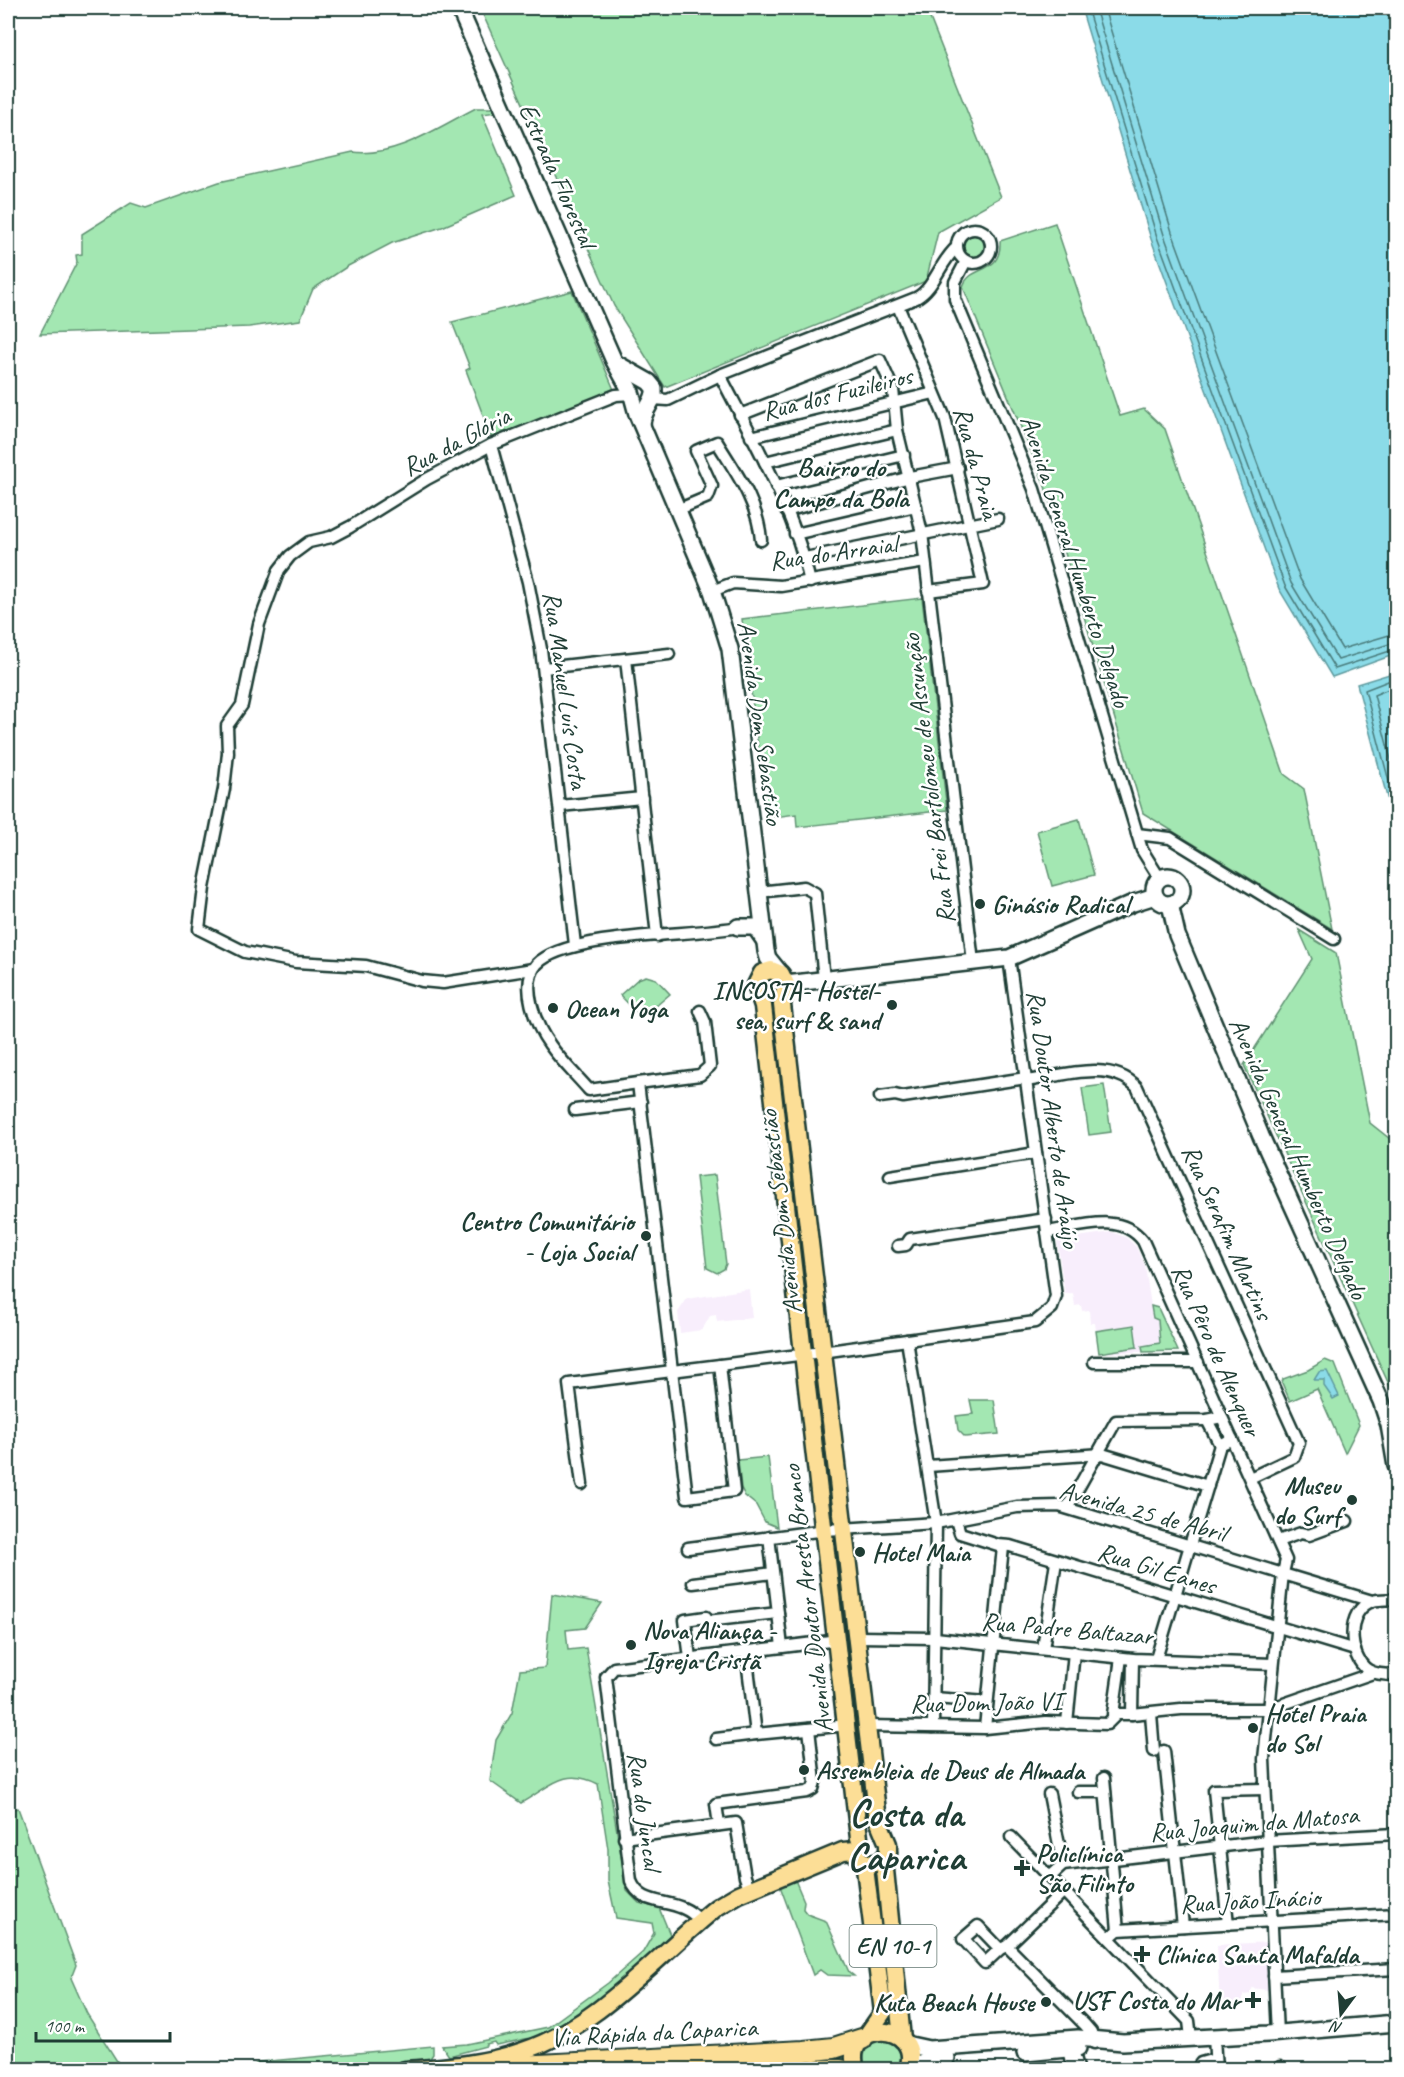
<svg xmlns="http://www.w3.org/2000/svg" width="1404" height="2077" font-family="Caveat,sans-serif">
<rect width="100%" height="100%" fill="#fff"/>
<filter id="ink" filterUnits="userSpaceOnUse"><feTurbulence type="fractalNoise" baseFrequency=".0167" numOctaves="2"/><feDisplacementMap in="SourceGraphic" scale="12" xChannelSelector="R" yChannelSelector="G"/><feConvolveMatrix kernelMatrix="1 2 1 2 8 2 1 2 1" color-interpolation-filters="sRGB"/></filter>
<g filter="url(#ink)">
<!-- built -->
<g fill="#f8eefc">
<polygon points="1112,1232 1127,1238 1136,1247 1145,1266 1151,1306 1158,1308 1178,1351 1099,1353 1095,1323 1090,1323 1089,1310 1082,1311 1081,1305 1075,1306 1073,1293 1065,1294 1057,1240"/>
<polygon points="749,1289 752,1318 717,1322 716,1315 710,1316 702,1330 680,1333 678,1312 687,1299"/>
<polygon points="1267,1942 1268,1990 1251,1988 1251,1994 1243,1995 1243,2006 1220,2007 1217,1945"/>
</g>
<!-- green -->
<g fill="#a3e7b2" stroke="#619273" stroke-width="1.5">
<polygon points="480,8 926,8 1001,197 938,232 926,281 665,387 614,306"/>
<path d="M476,108H495L497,112L482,114L516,195L442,227L392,243L348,266L313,289L300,320L249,327L40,334L77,262L76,255L82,254V234L131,203L146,208L219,182L353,152C395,158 440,126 476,108Z"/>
<path d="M1055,223L1120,416L1144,409L1165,429L1284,774L1304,789L1332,929L1143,813L1044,483L963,287C969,264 1002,276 1000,241Z"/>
<circle cx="974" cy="246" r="13"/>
<polygon points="572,291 615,392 492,439 466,370 470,368 452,322"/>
<polygon points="922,598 947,810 797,827 796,814 767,818 742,619"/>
<polygon points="1079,819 1094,875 1052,886 1037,831"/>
<polygon points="1299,930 1336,953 1370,1123 1390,1139 1396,1159 1396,1400 1244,1065 1312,959"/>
<polygon points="646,976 656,979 670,994 642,1018 620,995 638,979"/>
<polygon points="1104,1085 1111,1132 1089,1135 1082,1088"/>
<polygon points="715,1175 726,1264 724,1269 717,1273 707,1268 696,1177"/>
<polygon points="1151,1306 1158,1308 1178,1351 1143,1352 1142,1346 1160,1343 1158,1320 1153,1318"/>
<polygon points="1134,1325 1137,1347 1099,1353 1096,1331"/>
<polygon points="1325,1360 1335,1364 1359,1425 1345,1453 1317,1389 1290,1401 1282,1383 1283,1379 1308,1370"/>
<polygon points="970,1400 994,1400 999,1434 965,1437 958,1430 956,1416 973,1414"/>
<polygon points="768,1457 777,1527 765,1522 756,1505 745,1496 741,1488 738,1460"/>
<path d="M552,1594L602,1603L585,1628L566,1630L568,1650L586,1648L627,1891L639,1903L659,1908L671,1937C638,1967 605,2002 567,2024C546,2037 519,2040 496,2045L494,2042L486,2044V2046L449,2056L442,2046L467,2044L548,2027L608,1983L643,1952L654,1933L652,1923L616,1918L608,1881V1849L598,1784C563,1766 549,1788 521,1803L490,1781L496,1740L512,1713L520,1670L545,1668Z"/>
<polygon points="18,1808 76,1965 71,1978 87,2014 122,2069 8,2069 8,1810"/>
<polygon points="795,1880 804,1901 803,1909 807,1914 826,1921 849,1972 854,1976 827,1975 820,1970 813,1975 780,1886"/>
<path d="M878,2040C895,2041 907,2053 897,2069H867C860,2057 865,2045 878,2040Z"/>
<polygon points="433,2046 433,2054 429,2060 313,2070 247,2070 259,2062"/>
<polygon points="845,2050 845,2063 824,2061 696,2070 531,2070"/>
</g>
<!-- water -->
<g fill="#8bdbe8" stroke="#609ca0" stroke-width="1.5">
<polygon points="1081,8 1396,8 1396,654 1332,677 1279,589 1151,239"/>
<polygon points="1396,672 1396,831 1357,684"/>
<polygon points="1327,1371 1339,1396 1333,1399 1324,1386 1324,1380 1314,1380 1319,1372"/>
</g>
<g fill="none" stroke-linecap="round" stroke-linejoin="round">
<!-- shore -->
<g stroke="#4a7c7c" stroke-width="1.5">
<polyline points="1087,8 1157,237 1285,586 1335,669 1396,649"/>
<polyline points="1095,8 1164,235 1291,583 1338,660 1396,642"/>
<polyline points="1104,8 1172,232 1300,579 1342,649 1396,633"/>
<polyline points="1396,678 1365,690 1396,808"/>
<polyline points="1396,686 1374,695 1396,779"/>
</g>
<defs>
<g id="street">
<circle cx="974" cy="246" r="17"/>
<polyline points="966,261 955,282 955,299 1034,489 1142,850 1160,879"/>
<polyline points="898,306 945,418 983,584 928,591"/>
<path d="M720,375C754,441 794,509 810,582"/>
<path d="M653,399L668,400L720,375L916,298C935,288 940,261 957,247"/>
<polyline points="740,415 880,360 893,389 897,430 922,533 973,962"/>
<polyline points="751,437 934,393"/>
<polyline points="491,445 528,582 541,649 575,945"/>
<polyline points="765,462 897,430"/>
<polyline points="776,486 904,455"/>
<path d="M677,510L708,497L712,486L696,451L717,442C736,473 758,502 761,540"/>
<polyline points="786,511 910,477 958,468"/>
<polyline points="795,534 916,506"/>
<polyline points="805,558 998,519"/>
<polyline points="712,591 733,583 781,586 925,562"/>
<polyline points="626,659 657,936"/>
<polyline points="544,668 669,654"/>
<polyline points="560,806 642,798"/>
<polyline points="1137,834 1170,838 1334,939"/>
<polyline points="759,892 804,887 815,893 824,979"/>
<polyline points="533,969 443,983 422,981 366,966 296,962 245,952 199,929 204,888 224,789 228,753 227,726 242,705 259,624 279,570 290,556 309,542 331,537 350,527 427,479 491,445 616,395 632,394"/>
<polyline points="700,1011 705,1022 710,1066 700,1075 638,1083 687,1497 734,1491 720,1365"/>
<path d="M1026,1081C1061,1076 1110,1058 1137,1087L1299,1443L1294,1457L1250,1478"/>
<path d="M638,1083L589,1090C576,1075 561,1061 550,1045C536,1026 519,984 537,964C566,933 694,936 738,927"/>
<polyline points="880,1097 895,1095 903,1097 1026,1078"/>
<polyline points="575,1110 641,1102"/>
<polyline points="890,1176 1036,1153"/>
<path d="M1047,1232C1080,1227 1120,1211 1143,1241L1286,1560L1283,1573L1264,1759L1277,2034"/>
<polyline points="898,1246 906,1245 910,1239 1046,1219"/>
<polyline points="907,1340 936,1523 933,1727"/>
<polyline points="1094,1362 1198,1362"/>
<polyline points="1207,1420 1220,1445"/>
<polyline points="928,1466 1102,1454 1208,1486"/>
<polyline points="582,1484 569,1384 822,1352 1035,1322 1052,1308 1056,1296 1009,958"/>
<polyline points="1067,1508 1116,1421 1207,1420 1222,1417"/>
<polyline points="956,1520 960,1533 998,1545 1010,1546 1355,1650"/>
<polyline points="769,1537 782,1647"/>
<polyline points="1278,1541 1301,1533 1309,1535 1347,1521"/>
<polyline points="688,1548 825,1530 936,1523 1017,1507 1059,1506 1372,1601"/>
<polyline points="693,1583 773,1573"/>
<path d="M1396,1599C1389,1600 1379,1599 1373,1601C1345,1609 1348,1657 1368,1670C1376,1675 1388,1675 1396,1675"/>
<polyline points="857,1637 935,1638 1133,1659 1273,1664"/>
<polyline points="1043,1649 1056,1561"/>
<polyline points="746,1651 756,1734 848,1725"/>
<polyline points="690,1658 685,1620 706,1617 707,1621 778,1613"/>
<polyline points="1121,1658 1113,1714 1132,1714 1133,1659"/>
<polyline points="1156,1659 1220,1445 1232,1439"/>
<polyline points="934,1698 987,1702"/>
<polyline points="1132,1714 1181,1709 1269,1709 1373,1673"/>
<polyline points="1151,1714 1154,1751"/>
<polyline points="1067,1723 1074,1652"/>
<polyline points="867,1726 985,1728 1046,1722 1107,1724 1116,1715"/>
<polyline points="985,1728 1003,1547"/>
<polyline points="716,1739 756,1734"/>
<polyline points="1164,1751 1183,1926"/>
<polyline points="1104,1778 1118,1930"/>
<polyline points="1078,1792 1105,1792"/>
<polyline points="1049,1794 1063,1865"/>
<polyline points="719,1825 716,1804 807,1792 813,1789 815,1782 809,1729"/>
<polyline points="1011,1837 1189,2021 1191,2038"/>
<polyline points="624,1838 736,1823 745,1877 750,1890"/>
<polyline points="1050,1877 1063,1865 1267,1841 1396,1834"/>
<path d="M700,1921C678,1894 643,1911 631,1881L606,1677L614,1668L838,1640"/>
<polyline points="1228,1924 1214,1790 1265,1789"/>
<polyline points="1109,1938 1118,1930 1396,1914"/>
<polyline points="1007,1946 1085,2025 1091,2032 1094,2043"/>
<polyline points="1000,1949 978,1926 963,1939 985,1963 1000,1949 1007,1946 1063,1892"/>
<polyline points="1274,1976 1396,1969"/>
<polyline points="1214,2037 1216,2070"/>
<polyline points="1280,2067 1280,2070"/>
<polyline points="1196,2070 1201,2063 1215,2059"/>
</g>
<g id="secondary">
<polyline points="459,8 614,361 631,392 637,414 712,591 730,649 766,951 768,958 781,974"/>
<path d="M619,365L649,382L654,388C656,402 642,409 642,425"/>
<circle cx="1168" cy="890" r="14"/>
<polyline points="1170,904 1177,935 1261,1136 1381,1401 1389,1425 1396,1466"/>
<polyline points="738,927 755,927 764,940"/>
<polyline points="786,984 1009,958 1133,903 1155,896"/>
<polyline points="1062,2043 1071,2052 1076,2070"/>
<polyline points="906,2044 929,2049 1078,2038 1123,2042 1268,2034 1396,2023"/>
<polyline points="1025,2053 1078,2048"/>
<polyline points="908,2069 929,2059 947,2058"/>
</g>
<g id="primary">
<polyline points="859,1838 763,1006 756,985 762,973 771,970 781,974 786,984 782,1005 878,1820 888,1844 888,1853 880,1862 868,1864 862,1861"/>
<polyline points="888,1853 885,1870 902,2039"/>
<polyline points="857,1855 865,1868 883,2012 867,2035"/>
<path d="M405,2070C444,2067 486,2064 523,2051C599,2026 656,1956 717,1907L739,1894L843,1851L856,1850"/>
<path d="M856,2070C840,2019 924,2019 908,2070"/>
</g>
<g id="highway">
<polyline points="447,2070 804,2051 834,2048 862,2039"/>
<polyline points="814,2070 841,2070"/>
</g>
</defs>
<!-- street casing -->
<use href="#street" stroke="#1f3d34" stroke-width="15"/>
<!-- secondary casing -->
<use href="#secondary" stroke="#1f3d34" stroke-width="20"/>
<!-- primary casing -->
<use href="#primary" stroke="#1f3d34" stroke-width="21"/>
<!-- highway casing -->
<use href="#highway" stroke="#1f3d34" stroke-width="24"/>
<!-- street -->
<use href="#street" stroke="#fff" stroke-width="10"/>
<!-- secondary -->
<use href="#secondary" stroke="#fff" stroke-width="15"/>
<!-- primary -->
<use href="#primary" stroke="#fcde96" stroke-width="16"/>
<!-- highway -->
<use href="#highway" stroke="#fcde96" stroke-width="20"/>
</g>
</g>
<!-- markers -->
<g fill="#1f3d34" stroke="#fff" stroke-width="2">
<circle cx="980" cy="904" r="6"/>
<circle cx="892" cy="1005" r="6"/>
<circle cx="553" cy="1008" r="6"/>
<circle cx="646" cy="1236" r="6"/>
<circle cx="1352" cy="1500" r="6"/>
<circle cx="860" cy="1552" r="6"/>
<circle cx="631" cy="1645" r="6"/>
<circle cx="1253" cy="1728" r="6"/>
<circle cx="804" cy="1770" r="6"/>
<path d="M1019 1859h6v6h6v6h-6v6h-6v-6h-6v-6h6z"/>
<path d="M1139 1945h6v6h6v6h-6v6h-6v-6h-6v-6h6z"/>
<path d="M1250 1991h6v6h6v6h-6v6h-6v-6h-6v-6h6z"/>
<circle cx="1046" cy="2002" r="6"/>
</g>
<g text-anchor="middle" stroke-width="5" stroke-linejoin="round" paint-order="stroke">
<!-- shield labels -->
<rect fill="#fff" stroke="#627771" stroke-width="1.5" x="849.5" y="1925" width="87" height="42" rx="4.5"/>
<g font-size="24" font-weight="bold" fill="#1f3d34">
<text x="893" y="1954">EN 10-1</text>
</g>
<!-- street labels -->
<g font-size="26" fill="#1f3d34" stroke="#fff">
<text transform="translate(558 175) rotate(66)" y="9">Estrada Florestal</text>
<text transform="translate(837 393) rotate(-14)" y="9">Rua dos Fuzileiros</text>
<text transform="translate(456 441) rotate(-28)" y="9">Rua da Glória</text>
<text transform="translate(977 463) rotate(75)" y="9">Rua da Praia</text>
<text transform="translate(833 552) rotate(-8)" y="9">Rua do Arraial</text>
<text transform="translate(1076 561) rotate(72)" y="9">Avenida General Humberto Delgado</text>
<text transform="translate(566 690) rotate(82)" y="9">Rua Manuel Luís Costa</text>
<text transform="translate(761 723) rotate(82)" y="9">Avenida Dom Sebastião</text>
<text transform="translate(928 779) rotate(-97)" y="9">Rua Frei Bartolomeu de Assunção</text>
<text transform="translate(1054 1119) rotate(82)" y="9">Rua Doutor Alberto de Araújo</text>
<text transform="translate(1299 1158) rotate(66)" y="9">Avenida General Humberto Delgado</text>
<text transform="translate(780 1212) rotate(-97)" y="9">Avenida Dom Sebastião</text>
<text transform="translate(1228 1232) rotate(66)" y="9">Rua Serafim Martins</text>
<text transform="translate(1217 1350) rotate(66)" y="9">Rua Pêro de Alenquer</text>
<text transform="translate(1143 1511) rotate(15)" y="9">Avenida 25 de Abril</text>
<text transform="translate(1157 1568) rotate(17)" y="9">Rua Gil Eanes</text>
<text transform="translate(807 1599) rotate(-97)" y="9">Avenida Doutor Aresta Branco</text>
<text transform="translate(1067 1628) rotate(5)" y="9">Rua Padre Baltazar</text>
<text transform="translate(986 1702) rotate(-1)" y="9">Rua Dom João VI</text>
<text transform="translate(645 1811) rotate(82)" y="9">Rua do Juncal</text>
<text transform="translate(1254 1823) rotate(-5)" y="9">Rua Joaquim da Matosa</text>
<text transform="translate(1250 1900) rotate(-3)" y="9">Rua João Inácio</text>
<text transform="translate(654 2032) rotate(-3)" y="9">Via Rápida da Caparica</text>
</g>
<!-- poi labels -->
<g font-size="26" font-weight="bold" fill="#1f3d34" stroke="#fff" text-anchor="start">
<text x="992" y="913">Ginásio Radical</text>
<text x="880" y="999" text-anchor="end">INCOSTA- Hostel-<tspan x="880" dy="30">sea, surf &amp; sand</tspan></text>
<text x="565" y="1017">Ocean Yoga</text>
<text x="634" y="1230" text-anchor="end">Centro Comunitário<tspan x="634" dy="30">- Loja Social</tspan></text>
<text x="1340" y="1494" text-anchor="end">Museu<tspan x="1340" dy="30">do Surf</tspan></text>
<text x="872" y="1561">Hotel Maia</text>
<text x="643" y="1639">Nova Aliança -<tspan x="643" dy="30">Igreja Cristã</tspan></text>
<text x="1265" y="1722">Hotel Praia<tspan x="1265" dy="30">do Sol</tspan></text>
<text x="816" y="1779">Assembleia de Deus de Almada</text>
<text x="1036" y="1862">Policlínica<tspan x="1036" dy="30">São Filinto</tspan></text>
<text x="1156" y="1963">Clínica Santa Mafalda</text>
<text x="1240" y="2009" text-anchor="end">USF Costa do Mar</text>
<text x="1034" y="2011" text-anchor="end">Kuta Beach House</text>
</g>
<!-- neighbourhood labels -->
<g font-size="27" font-weight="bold" fill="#1f3d34" stroke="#fff">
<text x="841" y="476">Bairro do<tspan x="841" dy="31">Campo da Bola</tspan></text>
</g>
<!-- town labels -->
<g font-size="38" font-weight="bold" fill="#1f3d34" stroke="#fff">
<text x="906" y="1826">Costa da<tspan x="906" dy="44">Caparica</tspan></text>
</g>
</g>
<!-- margin -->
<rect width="1404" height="2077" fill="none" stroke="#fff" stroke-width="30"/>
<rect x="15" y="15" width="1374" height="2047" fill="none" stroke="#1f3d34" stroke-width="2" filter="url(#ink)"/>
<!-- north arrow -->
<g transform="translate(1341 2014) rotate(196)" stroke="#ffffff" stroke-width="4.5" paint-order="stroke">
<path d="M0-4.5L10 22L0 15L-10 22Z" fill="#1f3d34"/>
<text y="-9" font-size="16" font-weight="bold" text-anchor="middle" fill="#1f3d34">N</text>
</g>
<!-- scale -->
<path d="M36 2032v9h134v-9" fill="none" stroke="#1f3d34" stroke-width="3"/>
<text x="45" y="2032" font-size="18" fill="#1f3d34" stroke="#ffffff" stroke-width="4.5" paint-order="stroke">100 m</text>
</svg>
